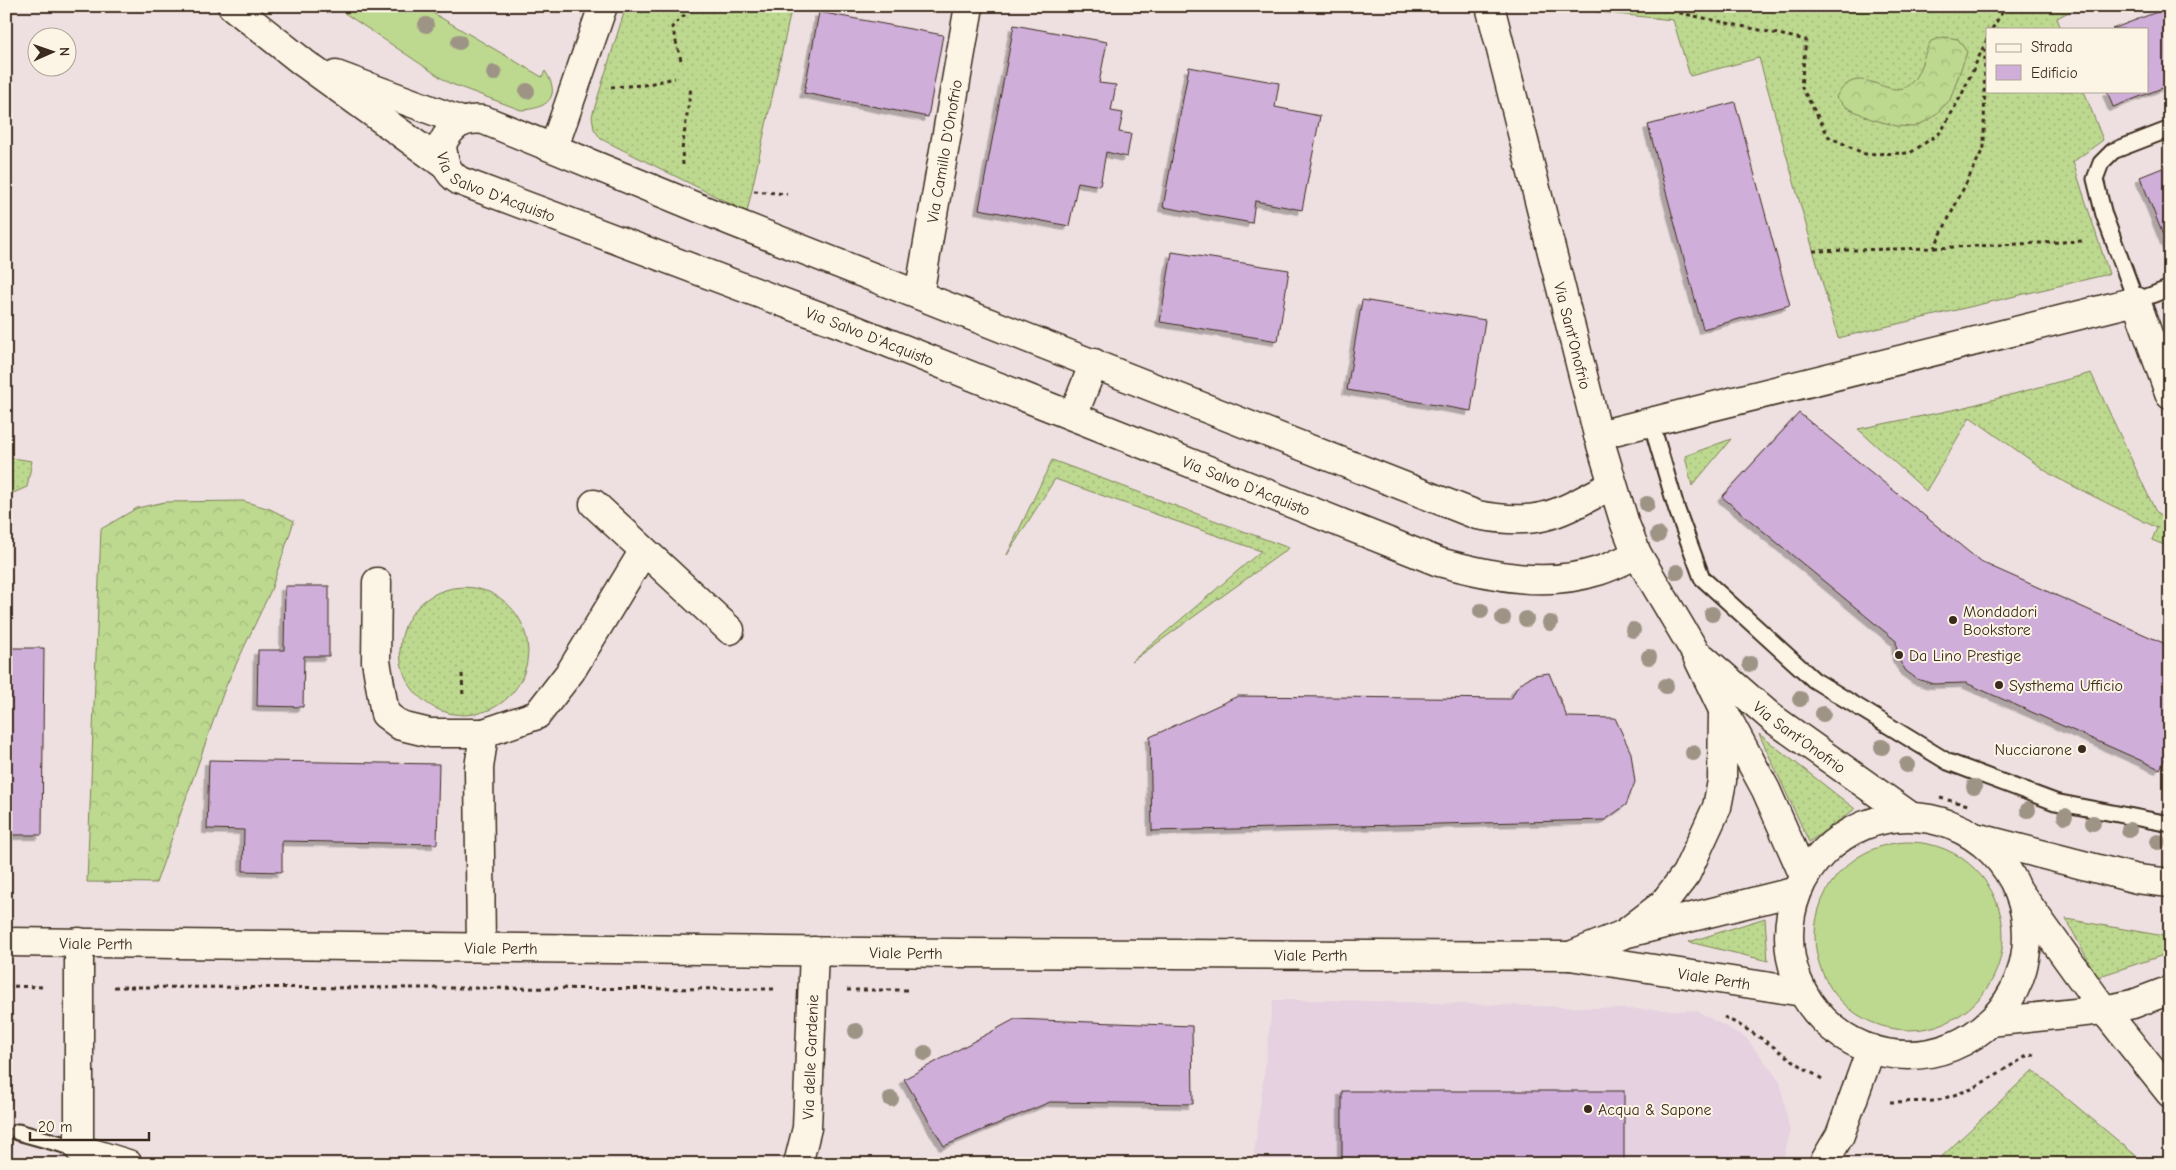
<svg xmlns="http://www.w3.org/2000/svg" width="2176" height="1170" font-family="'Comic Neue',sans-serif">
<defs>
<pattern id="grass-dots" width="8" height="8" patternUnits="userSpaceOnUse" patternTransform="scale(1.25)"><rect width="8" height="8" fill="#bdd88f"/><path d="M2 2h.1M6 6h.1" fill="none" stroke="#a3ba7b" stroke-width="1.8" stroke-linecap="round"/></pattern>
<pattern id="forest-crowns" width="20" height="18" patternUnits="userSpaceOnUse" patternTransform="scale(1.25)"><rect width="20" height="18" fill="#bdd88f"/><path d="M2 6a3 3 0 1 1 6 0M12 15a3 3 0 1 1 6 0" fill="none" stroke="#a3ba7b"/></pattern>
<filter id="shadow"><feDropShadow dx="-4.5" dy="4.5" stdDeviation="0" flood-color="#0004"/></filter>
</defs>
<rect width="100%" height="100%" fill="#eee0e1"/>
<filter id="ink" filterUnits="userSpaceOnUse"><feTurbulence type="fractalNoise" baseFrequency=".02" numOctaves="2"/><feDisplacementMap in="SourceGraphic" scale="10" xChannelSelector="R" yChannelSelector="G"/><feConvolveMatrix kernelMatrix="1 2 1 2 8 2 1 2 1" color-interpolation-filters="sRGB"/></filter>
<g filter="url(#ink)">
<!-- built -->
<polygon fill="#e5d1df" points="1273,1000 1333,1000 1697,1011 1746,1038 1780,1081 1790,1133 1782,1164 1253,1164"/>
<!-- grass -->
<g fill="url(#grass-dots)" stroke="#7c8156">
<polygon points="626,6 792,6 747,212 601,139 594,129 592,116"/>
<polygon points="1587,6 2080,6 2057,18 2061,29 1987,29 1987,91 2084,91 2103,140 2073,162 2109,274 1838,338 1759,58 1690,76 1673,20 1589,11"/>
<polygon points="2091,373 2155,510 2170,527 2170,543 2164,545 2152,540 2157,528 2053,476 1970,417 1926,491 1858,429 1962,408"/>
<polygon points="1731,439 1692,486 1685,456"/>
<polygon points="6,457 32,461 27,487 6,496"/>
<polygon points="1052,460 1289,548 1131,662 1261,551 1055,479 1007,555"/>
<circle cx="464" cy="651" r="64"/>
<polygon points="1759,734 1855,809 1809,842"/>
<polygon points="1765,918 1768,961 1689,942"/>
<polygon points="2066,919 2170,937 2170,953 2097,977"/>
<polygon points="2033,1070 2146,1164 1934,1164"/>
</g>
<!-- forest -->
<g fill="url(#forest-crowns)" stroke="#7c8156">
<path d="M1944,37L1958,39L1967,52L1950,100L1932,118L1914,127L1897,126L1871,119L1846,107L1836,97C1860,56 1888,105 1911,83C1922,72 1923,53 1931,41Z"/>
<polygon points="243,501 270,509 294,521 271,590 225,688 156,883 87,882 101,529 137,508 165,502"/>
</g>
<!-- garden -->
<g fill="#bdd88f" stroke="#7c8156">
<path d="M334,6H421L542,77L545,71C562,96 548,109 521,110L449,83Z"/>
<circle cx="1909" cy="936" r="94"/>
</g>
<!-- building -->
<g fill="#cfaed9" stroke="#3b2a1e" filter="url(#shadow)">
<polygon points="2170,7 2170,85 2113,107 2107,91 2147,91 2147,29 2112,29"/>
<polygon points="819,12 943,35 928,117 804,93"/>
<polygon points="1014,25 1107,42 1099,83 1116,85 1111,111 1123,113 1119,132 1131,134 1127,157 1106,152 1100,186 1078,182 1069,226 979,209"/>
<polygon points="1189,67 1279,83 1275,107 1320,116 1302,210 1255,201 1252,223 1163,207"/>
<polygon points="1735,102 1790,305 1703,329 1648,125"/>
<polygon points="2170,165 2170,244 2167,245 2140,177"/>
<polygon points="1172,252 1289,270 1278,341 1160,322"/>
<polygon points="1362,300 1485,320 1471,411 1347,390"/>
<polygon points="1799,413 1981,562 2170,646 2170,748 2160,769 1966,683 1933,684 1917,679 1906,671 1897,657 1896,641 1722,497"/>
<polygon points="285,586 329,586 329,656 304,656 303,707 257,706 258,650 284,650"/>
<polygon points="6,648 44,648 42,835 6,835"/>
<polygon points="1549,673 1567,717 1615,718 1631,753 1635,782 1626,805 1605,820 1152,831 1150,737 1238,696 1511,699 1517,687 1525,680 1534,675"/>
<polygon points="209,760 439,764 437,844 282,841 282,872 243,871 244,830 207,829"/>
<polygon points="1015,1019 1192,1026 1193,1104 1050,1102 944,1146 904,1079"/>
<rect x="1342" y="1091" width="282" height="73"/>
</g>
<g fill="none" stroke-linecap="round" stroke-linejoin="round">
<defs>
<g id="service">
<polyline points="2170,129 2113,151 2101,163 2095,179 2104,215 2136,301 2170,288"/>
<polyline points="1651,422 1677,510 1702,578 1814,680 1948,762 2055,802 2170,824"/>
<polyline points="18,1132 79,1149"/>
</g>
<g id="minor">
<polyline points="232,6 304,63 446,166"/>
<polyline points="336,75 461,121"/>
<polyline points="554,147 603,6"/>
<path id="s1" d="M919,295L969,6"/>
<polyline points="1073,416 1094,363"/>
<polyline points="1598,435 2136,301 2170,395"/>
<path id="s2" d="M1612,485C1557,514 1541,527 1477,515L733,222L484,120C463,117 451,126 442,144C443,160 446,173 460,181L846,326L1439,562C1492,576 1545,588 1598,571C1612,567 1625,560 1637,554"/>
<polyline points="594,504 730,630"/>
<polyline points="377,582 376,661 385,714 401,726 430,733 484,733"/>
<polyline points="2019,892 2104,1010 2170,1093"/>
<polyline points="79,942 79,1149 128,1164"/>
<polyline points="481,947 479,768 484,733 537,715 571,671 643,552"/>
<path id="s3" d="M798,1164L807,1128L814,951"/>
<polyline points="1823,1164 1840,1135 1871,1049"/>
</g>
<g id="tertiary">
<path id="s4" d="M1490,6L1598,435L1625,524L1637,554L1694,650L1723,710L1766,790L1804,876"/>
<path id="s5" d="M1703,658L1772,718L1910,816"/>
<polyline points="1624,934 1663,904 1686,874 1717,807 1722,781 1723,712"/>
</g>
<g id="secondary">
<circle cx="1908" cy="936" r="119"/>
<polyline points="1979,838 2137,879 2170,883"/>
<path id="s6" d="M6,942L958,953L1570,956L1803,992"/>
<polyline points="1570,956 1624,934 1797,891"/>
<polyline points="1990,1022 2104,1010 2133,1004 2170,990"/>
</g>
</defs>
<!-- service casing -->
<use href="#service" stroke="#3b2a1e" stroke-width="19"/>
<!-- minor casing -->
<use href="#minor" stroke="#3b2a1e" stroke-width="31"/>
<!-- tertiary casing -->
<use href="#tertiary" stroke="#3b2a1e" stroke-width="31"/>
<!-- secondary casing -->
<use href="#secondary" stroke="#3b2a1e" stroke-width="31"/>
<!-- path -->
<g stroke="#3b2a1e" stroke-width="3" stroke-dasharray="4 4" stroke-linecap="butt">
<polyline points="1648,6 1806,40 1801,86 1829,137 1865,154 1910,153 1941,132 1962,94 1987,39"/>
<polyline points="1992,29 2006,6"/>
<polyline points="681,60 672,27 694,6"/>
<polyline points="611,87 644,85 675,78"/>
<polyline points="683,165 682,150 691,87"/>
<polyline points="754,191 787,194"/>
<polyline points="1934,248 2083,241"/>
<polyline points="1813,251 1934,248 1984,147 1985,46"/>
<polyline points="462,674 463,697"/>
<polyline points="1940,798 1968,805"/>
<polyline points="1824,837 1853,819"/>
<polyline points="6,986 46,987"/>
<polyline points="114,987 778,989"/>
<polyline points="847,990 908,990"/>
<path d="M1724,1017C1760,1034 1790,1061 1824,1080"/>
<polyline points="1890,1102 1936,1101 1972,1089 2027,1056 2035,1055"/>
</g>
<!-- service -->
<use href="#service" stroke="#fcf5e5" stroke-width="15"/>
<!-- minor -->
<use href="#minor" stroke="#fcf5e5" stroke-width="28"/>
<!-- tertiary -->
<use href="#tertiary" stroke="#fcf5e5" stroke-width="28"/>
<!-- secondary -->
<use href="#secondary" stroke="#fcf5e5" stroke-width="28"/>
</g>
<!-- trees -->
<g fill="#9e9485">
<circle cx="426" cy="25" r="8"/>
<circle cx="459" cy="42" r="8"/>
<circle cx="494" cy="73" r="8"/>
<circle cx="527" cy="91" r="8"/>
<circle cx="1647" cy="504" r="8"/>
<circle cx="1658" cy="535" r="8"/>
<circle cx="1677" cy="572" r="8"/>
<circle cx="1481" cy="611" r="8"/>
<circle cx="1712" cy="614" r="8"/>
<circle cx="1503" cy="618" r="8"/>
<circle cx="1526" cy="619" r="8"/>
<circle cx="1550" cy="623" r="8"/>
<circle cx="1633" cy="630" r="8"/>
<circle cx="1649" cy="657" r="8"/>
<circle cx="1750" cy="664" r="8"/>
<circle cx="1666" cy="686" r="8"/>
<circle cx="1800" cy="699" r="8"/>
<circle cx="1823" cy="714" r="8"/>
<circle cx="1882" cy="747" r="8"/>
<circle cx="1693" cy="753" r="8"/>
<circle cx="1907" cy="765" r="8"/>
<circle cx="1974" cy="787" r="8"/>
<circle cx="2028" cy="810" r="8"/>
<circle cx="2065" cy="816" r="8"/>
<circle cx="2093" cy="823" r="8"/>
<circle cx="2129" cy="830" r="8"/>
<circle cx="2158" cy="842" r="8"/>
<circle cx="856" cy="1031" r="8"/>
<circle cx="925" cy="1053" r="8"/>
<circle cx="891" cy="1099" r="8"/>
</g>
</g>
<!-- markers -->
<g fill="#3b2a1e" stroke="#fcf5e5" stroke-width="2">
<circle cx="1953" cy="620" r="5"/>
<circle cx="1899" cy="655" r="5"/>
<circle cx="1999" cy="685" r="5"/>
<circle cx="2082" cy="749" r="5"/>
<circle cx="1588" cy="1109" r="5"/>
</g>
<g text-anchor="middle" stroke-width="4" stroke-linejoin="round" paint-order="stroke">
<!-- street labels -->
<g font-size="16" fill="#3b2a1e" stroke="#fcf5e5">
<text dy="6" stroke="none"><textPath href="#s1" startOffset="146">Via Camillo D'Onofrio</textPath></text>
<text dy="6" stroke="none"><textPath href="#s2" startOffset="1340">Via Salvo D'Acquisto</textPath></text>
<text dy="6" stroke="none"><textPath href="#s2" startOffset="1745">Via Salvo D'Acquisto</textPath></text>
<text dy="6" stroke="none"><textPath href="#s4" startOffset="340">Via Sant'Onofrio</textPath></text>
<text dy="6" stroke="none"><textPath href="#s2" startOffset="2150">Via Salvo D'Acquisto</textPath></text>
<text dy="6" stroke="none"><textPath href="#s5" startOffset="125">Via Sant'Onofrio</textPath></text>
<text dy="6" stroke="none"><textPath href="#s6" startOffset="90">Viale Perth</textPath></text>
<text dy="6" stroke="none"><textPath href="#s6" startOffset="495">Viale Perth</textPath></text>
<text dy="6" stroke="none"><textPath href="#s6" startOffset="900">Viale Perth</textPath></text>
<text dy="6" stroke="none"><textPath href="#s6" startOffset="1305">Viale Perth</textPath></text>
<text dy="6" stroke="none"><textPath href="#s6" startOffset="1710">Viale Perth</textPath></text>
<text dy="6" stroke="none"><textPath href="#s3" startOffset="108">Via delle Gardenie</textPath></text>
</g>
<!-- poi labels -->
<g font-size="16" fill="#3b2a1e" stroke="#fcf5e5" text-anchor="start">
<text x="1963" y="617">Mondadori<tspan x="1963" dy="18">Bookstore</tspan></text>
<text x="1909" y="661">Da Lino Prestige</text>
<text x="2009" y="691">Systhema Ufficio</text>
<text x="2072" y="755" text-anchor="end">Nucciarone</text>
<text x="1598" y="1115">Acqua &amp; Sapone</text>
</g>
</g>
<!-- margin -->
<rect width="2176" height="1170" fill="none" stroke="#fcf5e5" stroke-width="25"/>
<rect x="12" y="12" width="2151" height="1145" fill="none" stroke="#3b2a1e" stroke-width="2" filter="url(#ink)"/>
<!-- legend -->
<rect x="1986" y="28" width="162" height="65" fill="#fcf5e5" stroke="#afa495"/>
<rect x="1996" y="44" width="25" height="8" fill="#fcf5e5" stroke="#afa495"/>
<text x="2031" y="52" font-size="15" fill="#3b2a1e">Strada</text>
<rect x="1996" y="65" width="25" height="15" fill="#cfaed9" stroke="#afa495"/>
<text x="2031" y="78" font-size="15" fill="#3b2a1e">Edificio</text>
<!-- north arrow -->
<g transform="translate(52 52) rotate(88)"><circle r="24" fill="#fcf5e5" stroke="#afa495"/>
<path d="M0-4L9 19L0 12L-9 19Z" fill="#3b2a1e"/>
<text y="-8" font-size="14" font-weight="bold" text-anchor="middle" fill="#3b2a1e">N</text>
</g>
<!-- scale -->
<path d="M30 1132v8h119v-8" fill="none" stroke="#3b2a1e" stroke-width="2.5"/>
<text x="38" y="1132" font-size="15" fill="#3b2a1e" stroke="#fcf5e5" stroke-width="4" paint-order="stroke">20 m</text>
</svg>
